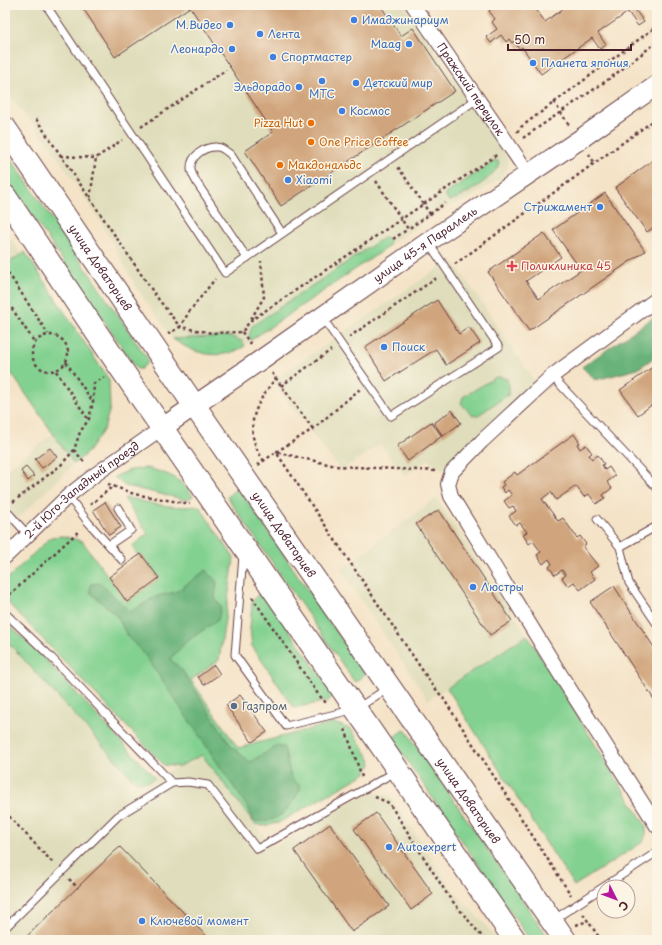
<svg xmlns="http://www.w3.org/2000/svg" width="662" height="945" font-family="'Playpen Sans',sans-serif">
<rect width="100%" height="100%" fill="#fcf5e5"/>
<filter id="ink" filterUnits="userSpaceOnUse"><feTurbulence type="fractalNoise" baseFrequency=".025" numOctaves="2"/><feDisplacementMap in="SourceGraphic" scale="8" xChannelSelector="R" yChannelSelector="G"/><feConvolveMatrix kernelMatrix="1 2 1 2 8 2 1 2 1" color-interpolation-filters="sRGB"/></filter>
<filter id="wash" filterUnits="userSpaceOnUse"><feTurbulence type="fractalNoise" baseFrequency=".012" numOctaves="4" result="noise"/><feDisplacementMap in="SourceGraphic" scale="16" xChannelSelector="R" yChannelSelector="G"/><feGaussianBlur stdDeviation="0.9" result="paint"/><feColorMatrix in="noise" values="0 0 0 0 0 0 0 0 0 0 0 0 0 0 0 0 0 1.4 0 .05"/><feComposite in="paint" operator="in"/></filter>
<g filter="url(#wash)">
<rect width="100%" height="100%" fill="#f4e3c7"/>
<!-- built -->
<g fill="#dfddbb">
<polygon points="5,5 404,5 506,156 508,162 507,170 502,177 466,201 451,205 390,244 385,249 235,352 222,356 194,351 173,339 138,290 101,222 47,141 5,91"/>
<polygon points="5,231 21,254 5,265"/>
<polygon points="452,259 538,386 443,470 428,460 405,475 380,444 341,471 272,381"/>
<polygon points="53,434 74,464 5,531 5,470"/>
<polygon points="436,498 527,635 428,700 341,570"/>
<polygon points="5,621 45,659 155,778 202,755 273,848 368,792 389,795 452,889 499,940 5,940"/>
</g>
<!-- green -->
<g fill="#82d190" stroke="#66785e">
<polygon points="5,150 149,361 141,369 137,369 5,176"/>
<path d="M496,160L499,162C498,176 462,198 449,201L445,194Z"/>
<polygon points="383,238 388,239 390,244 385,249 251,340 249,336 252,326"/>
<polygon points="25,252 109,380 110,408 104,429 88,452 74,464 5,364 5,265"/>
<path d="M229,336L242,341L245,346C220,361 196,355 173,339Z"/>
<polygon points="496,377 501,377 507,379 509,386 509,394 477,416 472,415 461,403 463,397"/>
<path d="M147,468C170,474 178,477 193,496L187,500L125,486L114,477L130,470Z"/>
<polygon points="236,489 239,489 365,674 357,682 354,681 227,497"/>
<path d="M124,498C135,498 144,503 155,504C169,507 184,507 199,506L234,558L219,660L191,680L238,748L334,723L351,729L370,759L371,764L366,773L278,823L263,826L255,824L202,755L178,767L164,765L9,604L5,597V581L51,537L62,536L82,541L127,602L159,578L141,554L138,556L132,546L148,534Z"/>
<polygon points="258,594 264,594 334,695 328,701 294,708 252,646 250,628 252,602"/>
<polygon points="5,621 45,659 155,778 149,781 136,782 5,639"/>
<polygon points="527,635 646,826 646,834 643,842 574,886 447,688"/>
<polygon points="403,730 406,731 550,940 530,940 393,740 394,737"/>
</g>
<!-- forest -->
<g fill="#69b37a" stroke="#5a6952">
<polygon points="657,315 657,355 638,369 595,380 582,367"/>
<path d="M206,570L217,582L215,598L221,607L218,620L186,642L170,659L182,670L232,747L248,760V763L277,746L284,747L291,777L301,788C289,809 280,824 253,821L250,811L145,655L128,637L117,616L90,592L91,584L101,583L130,612L157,596L176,592Z"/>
</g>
<g id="blocks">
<!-- building -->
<g fill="#d0a57d">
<polygon points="81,5 380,5 401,36 413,28 455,91 281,206 245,151 273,132 190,7 115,57"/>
<polygon points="488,5 533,5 545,22 568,5 638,5 634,8 644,22 638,26 628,12 598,33 606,45 600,49 592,38 541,74 522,47 519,49 514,41 512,43 509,39 506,42 501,35 491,43 486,37 497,29 492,22 495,19 489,11 491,9"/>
<polygon points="657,157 657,225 647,232 615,188"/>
<polygon points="605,193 645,251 529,331 488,272 544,233 561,257 526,281 539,299 581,270 553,230"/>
<polygon points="437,300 459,334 469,327 480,343 446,365 436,349 386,381 365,347"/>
<polygon points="657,364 657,401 638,415 620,390"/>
<polygon points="452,410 461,423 443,436 434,423"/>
<polygon points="431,422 442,436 408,461 397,446"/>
<polygon points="574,434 580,443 577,444 580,449 586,445 592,453 589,455 592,459 598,455 604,464 602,465 605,470 609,467 615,476 607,482 612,488 603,495 605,498 596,504 589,494 584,497 576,486 556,500 551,492 542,499 558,521 563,518 577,538 580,536 586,544 583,547 598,566 590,572 595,579 580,590 574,582 568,586 562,578 566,575 562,570 555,575 549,567 552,564 549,559 543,564 537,555 541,552 533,541 529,544 523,535 527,532 520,523 516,525 509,516 516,511 513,506 509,508 504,501 512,495 508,490 505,493 501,487 504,485 502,482 515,472 517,475"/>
<polygon points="50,448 57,457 42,468 35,459"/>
<polygon points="26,467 34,476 28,481 21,471"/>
<polygon points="105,502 121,527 109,535 93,510"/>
<polygon points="439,510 512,621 490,635 416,524"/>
<polygon points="141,554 159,578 127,602 109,577"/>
<polygon points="614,586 657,652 657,704 590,602"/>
<polygon points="214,665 220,674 204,685 198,677"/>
<polygon points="240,695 267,732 252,742 226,705"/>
<polygon points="376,813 433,894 411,910 354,829"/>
<polygon points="330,824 389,906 352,932 294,850"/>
<polygon points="120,847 210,940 23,940 113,853"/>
</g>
</g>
</g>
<g filter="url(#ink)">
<use href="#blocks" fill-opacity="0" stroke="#643c42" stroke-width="1"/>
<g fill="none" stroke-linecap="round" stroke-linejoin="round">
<defs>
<g id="service">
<polyline points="46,5 225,273 477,99"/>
<path d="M247,258L197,183C195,179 191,173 191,169C190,156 205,146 217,147C222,147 227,152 231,155L282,233"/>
<polyline points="322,317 391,416 499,347 428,242"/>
<polyline points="552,376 657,488"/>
<polyline points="68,496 88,522 122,560"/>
<polyline points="5,509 28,535"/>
<polyline points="597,519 620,547"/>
<polyline points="657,526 620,547 629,583 657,624"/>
<polyline points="109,545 131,530 118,508"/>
<polyline points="243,556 235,655 286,726 356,709 388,688"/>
<polyline points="5,613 48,654 172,783 188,782 208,785 257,849 397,771"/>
<polyline points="553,920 657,852"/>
<polyline points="5,928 118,816 172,783"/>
</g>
<g id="minor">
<path id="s1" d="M413,5L528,173"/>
<polyline points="657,299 552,376 482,441 452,472 448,484 451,496 560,674 657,826"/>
<path id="s2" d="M5,557L68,496L96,474L162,428"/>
</g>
<g id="secondary">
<path id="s3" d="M162,428L262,359L428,242L579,140L657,85"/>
</g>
<g id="primary">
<path id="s4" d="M5,128L194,405L565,940"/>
<polyline points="5,196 111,354 515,940"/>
</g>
</defs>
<!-- service casing -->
<use href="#service" stroke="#643c42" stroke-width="9"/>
<!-- minor casing -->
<use href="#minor" stroke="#643c42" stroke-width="16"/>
<!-- secondary casing -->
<use href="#secondary" stroke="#643c42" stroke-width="21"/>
<!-- primary casing -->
<use href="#primary" stroke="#643c42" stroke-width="24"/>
<!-- path -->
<g stroke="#643c42" stroke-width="2.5" stroke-dasharray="3 3" stroke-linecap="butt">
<polyline points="554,102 570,127"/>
<polyline points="36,119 156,296 180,327 189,312 215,279"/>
<polyline points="141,127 226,70"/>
<polyline points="517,132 521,127 657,26"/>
<polyline points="523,138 609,79 657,42"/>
<polyline points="589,154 594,162"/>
<polyline points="61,156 96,158 122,140"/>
<polyline points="376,181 408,229 430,214 398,167"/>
<polyline points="90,198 96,158"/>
<polyline points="430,214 445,203"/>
<polyline points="393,239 408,229"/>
<polyline points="455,264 657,118"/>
<polyline points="5,268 48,334"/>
<polyline points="5,298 35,343"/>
<polyline points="251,319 264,297 261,261"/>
<polyline points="242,332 252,346"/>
<polyline points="168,334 180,327 212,333 242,332 250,321 498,154"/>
<circle cx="50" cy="353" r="18"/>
<polyline points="349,337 438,277"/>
<polyline points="66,362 93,402"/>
<polyline points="56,371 88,419"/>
<polyline points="272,373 313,429"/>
<polyline points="281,386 331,350"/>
<polyline points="360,389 313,429 276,452 431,683 443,698 571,895"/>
<polyline points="74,450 85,463"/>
<path d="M264,461C242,430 254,405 276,378"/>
<polyline points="258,465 276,452 336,466 437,471"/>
<polyline points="108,484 134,494 190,504"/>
<polyline points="13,502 61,465 74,450 80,432 89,419 93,402 94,383 105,377"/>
<polyline points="90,505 112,487"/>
<polyline points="252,597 318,694 327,704"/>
<polyline points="5,599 80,530"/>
<polyline points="345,729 362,777"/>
<polyline points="375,797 389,803 449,897 485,940"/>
<polyline points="5,812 54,864"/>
<polyline points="69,879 78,888"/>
<polyline points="583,914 601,940"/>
<polyline points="576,925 588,921"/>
</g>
<!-- service -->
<use href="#service" stroke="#fff" stroke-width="7"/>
<!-- minor -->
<use href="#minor" stroke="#fff" stroke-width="14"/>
<!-- secondary -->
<use href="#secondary" stroke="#fff" stroke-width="19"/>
<!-- primary -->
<use href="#primary" stroke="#fff" stroke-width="22"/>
</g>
</g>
<!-- markers -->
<g fill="#3f7fe0" stroke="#fcf5e5" stroke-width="1.5">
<circle cx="354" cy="20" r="4"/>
<circle cx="230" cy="25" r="4"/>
<circle cx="260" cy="34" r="4"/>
<circle cx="409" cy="44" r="4"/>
<circle cx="232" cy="49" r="4"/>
<circle cx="273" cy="57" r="4"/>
<circle cx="533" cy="63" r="4"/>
<circle cx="322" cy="81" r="4"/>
<circle cx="356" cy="83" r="4"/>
<circle cx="299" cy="87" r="4"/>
<circle cx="342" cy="111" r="4"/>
<circle cx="288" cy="180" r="4"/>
<circle cx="600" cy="207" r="4"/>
<circle cx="384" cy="347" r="4"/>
<circle cx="473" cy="587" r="4"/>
<circle cx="389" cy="847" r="4"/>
<circle cx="142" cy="921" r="4"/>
</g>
<g fill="#e8710a" stroke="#fcf5e5" stroke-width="1.5">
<circle cx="311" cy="123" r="4"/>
<circle cx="311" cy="142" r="4"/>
<circle cx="280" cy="165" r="4"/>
</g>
<path fill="#e0444e" stroke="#fcf5e5" stroke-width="1.5" d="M510 260h4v4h4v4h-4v4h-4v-4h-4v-4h4z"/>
<circle fill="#5c6f8a" stroke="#fcf5e5" stroke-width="1.5" cx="234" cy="706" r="4"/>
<g text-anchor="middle" stroke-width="3" stroke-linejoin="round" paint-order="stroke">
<!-- shop labels -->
<g font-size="11" fill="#366cbe" stroke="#fcf5e5" text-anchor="start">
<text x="362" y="24">Имаджинариум</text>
<text x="222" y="29" text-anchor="end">М.Видео</text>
<text x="268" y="38">Лента</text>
<text x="401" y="48" text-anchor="end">Maag</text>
<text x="224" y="53" text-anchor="end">Леонардо</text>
<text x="281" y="61">Спортмастер</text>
<text x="541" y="67">Планета япония</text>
<text x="364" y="87">Детский мир</text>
<text x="291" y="91" text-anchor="end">Эльдорадо</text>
<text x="322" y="98" text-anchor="middle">МТС</text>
<text x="350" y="115">Космос</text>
<text x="296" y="184">Xiaomi</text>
<text x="592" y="211" text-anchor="end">Стрижамент</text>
<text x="392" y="351">Поиск</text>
<text x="481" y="591">Люстры</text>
<text x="397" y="851">Autoexpert</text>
<text x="150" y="925">Ключевой момент</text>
</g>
<!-- street labels -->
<g font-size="11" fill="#4a1f2b" stroke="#fcf5e5">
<text dy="4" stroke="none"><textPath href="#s1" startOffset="102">Пражский переулок</textPath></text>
<text dy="4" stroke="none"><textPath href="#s3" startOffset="321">улица 45-я Параллель</textPath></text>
<text dy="4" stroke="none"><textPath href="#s4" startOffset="169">улица Доваторцев</textPath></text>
<text dy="4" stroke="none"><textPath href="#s2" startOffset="102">2-й Юго-Западный проезд</textPath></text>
<text dy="4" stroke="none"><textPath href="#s4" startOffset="493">улица Доваторцев</textPath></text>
<text dy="4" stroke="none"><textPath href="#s4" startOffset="817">улица Доваторцев</textPath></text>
</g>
<!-- food labels -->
<g font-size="11" fill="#c56008" stroke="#fcf5e5" text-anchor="start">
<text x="303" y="127" text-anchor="end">Pizza Hut</text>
<text x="319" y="146">One Price Coffee</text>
<text x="288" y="169">Макдональдс</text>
</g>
<!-- health labels -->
<g font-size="11" fill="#be3a42" stroke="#fcf5e5" text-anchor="start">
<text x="521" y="270">Поликлиника 45</text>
</g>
<!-- service labels -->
<g font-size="11" fill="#4e5e75" stroke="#fcf5e5" text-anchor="start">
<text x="242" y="710">Газпром</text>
</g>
</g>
<!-- margin -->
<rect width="662" height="945" fill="none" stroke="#fcf5e5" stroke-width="20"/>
<!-- north arrow -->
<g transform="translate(616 899) rotate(132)"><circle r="19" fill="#fcf5e5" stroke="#b59f9b"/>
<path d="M0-3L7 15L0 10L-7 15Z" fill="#b5179e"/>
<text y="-6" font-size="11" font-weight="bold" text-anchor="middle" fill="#4a1f2b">С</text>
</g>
<!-- scale -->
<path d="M508 44v6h123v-6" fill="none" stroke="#4a1f2b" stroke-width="2"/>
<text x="514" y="44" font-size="12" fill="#4a1f2b" stroke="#fcf5e5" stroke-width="3" paint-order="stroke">50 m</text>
</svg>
